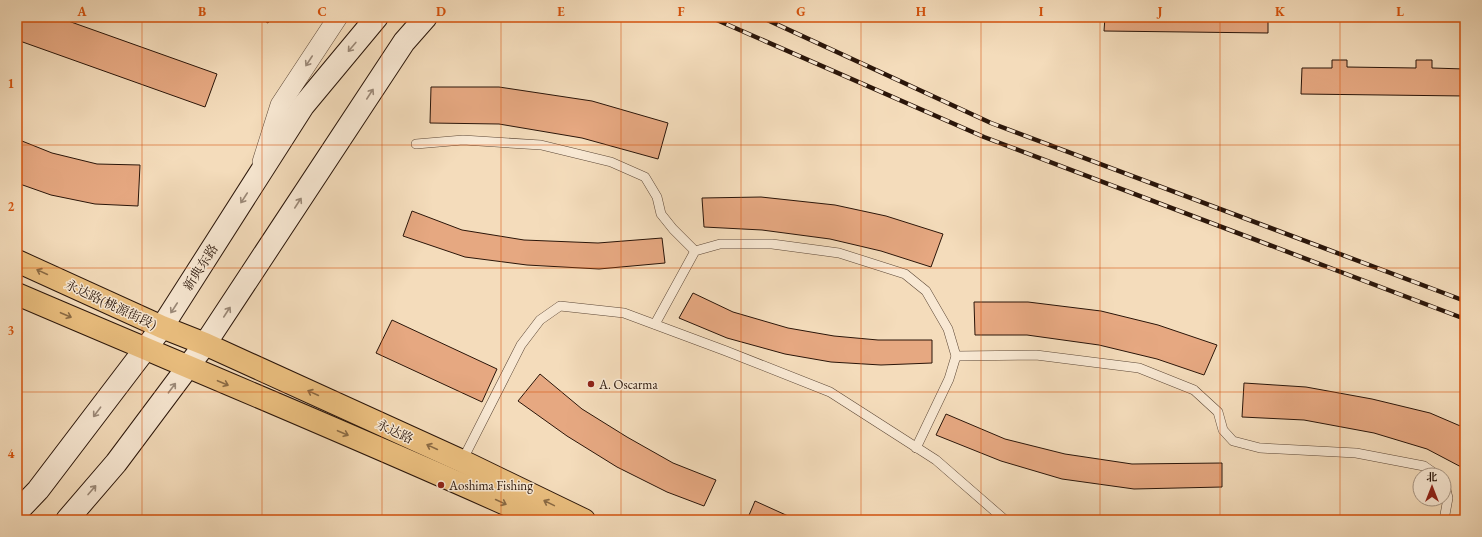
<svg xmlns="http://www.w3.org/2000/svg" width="1482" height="537" font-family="'EB Garamond','Noto Serif SC',serif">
<rect width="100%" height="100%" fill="#f4dcbb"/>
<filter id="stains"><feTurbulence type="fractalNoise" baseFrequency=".005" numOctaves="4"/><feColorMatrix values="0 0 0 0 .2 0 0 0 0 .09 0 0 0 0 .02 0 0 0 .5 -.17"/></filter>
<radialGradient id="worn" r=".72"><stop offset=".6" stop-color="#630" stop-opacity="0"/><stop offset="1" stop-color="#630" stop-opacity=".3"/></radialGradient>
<!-- building -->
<g fill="#e6a881" stroke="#2a1509">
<polygon points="17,17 57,17 217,74 205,107 17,40"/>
<polygon points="258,17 272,17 268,23"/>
<polygon points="1105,17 1268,17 1268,33 1104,31"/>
<polygon points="1332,60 1347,60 1347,67 1416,68 1416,60 1432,60 1432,68 1465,69 1465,96 1301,94 1302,68 1332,68"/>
<polygon points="431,87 499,87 592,101 668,123 658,159 582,138 499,124 430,123"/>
<polygon points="17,139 52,153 97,164 140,165 138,206 95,204 51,195 17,183"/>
<polygon points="761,197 835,205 886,216 943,234 931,267 881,251 830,239 762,230 704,227 702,198"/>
<polygon points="412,211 462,230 524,240 598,243 662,238 665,263 599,269 527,265 465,257 403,236"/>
<polygon points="693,293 733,312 788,328 834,336 878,340 932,340 932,363 881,365 831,362 785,354 727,338 679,318"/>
<polygon points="974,302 1028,302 1101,311 1158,325 1217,345 1204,375 1157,359 1099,345 1027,335 975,335"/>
<polygon points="392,320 497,369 482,402 376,353"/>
<polygon points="540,374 582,409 627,437 673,463 716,480 704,506 667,492 617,467 567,436 518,401"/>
<polygon points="1244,383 1306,387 1372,399 1430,413 1465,428 1465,469 1427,449 1374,433 1304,420 1242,417"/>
<polygon points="946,414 1005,439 1065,454 1132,464 1222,463 1222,487 1134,489 1062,479 1001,461 936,435"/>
<polygon points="755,501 797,520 747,520"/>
</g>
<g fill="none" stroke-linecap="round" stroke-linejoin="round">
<defs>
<g id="lane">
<polyline points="416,144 463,140 541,145 611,162 645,177 657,197 661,214 673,229 695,251"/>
<polyline points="655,324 695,251 720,244 772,244 839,253 905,274 926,291 948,329 956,356 949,379 916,448"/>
<polyline points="956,356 1036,355 1139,368 1194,390 1218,412 1223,430 1233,441 1260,448 1356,453 1424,466 1437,475"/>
<polyline points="462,461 521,345 540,320 560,306 624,313 726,351 830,392 936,460 1005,520"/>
<polyline points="1444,481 1448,498 1444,520"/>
</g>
<polyline id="street" points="262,162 280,105 338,17"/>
<g id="secondary">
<polyline points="17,512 38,490 162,327 303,106 377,17"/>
<polyline points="67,520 116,463 205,344 404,42 426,17"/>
</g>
<g id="primary">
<polyline points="17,261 162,327 205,344 328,400 462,461 584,520"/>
<path d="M17,294C192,369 368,441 541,520"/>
</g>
</defs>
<!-- lane casing -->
<use href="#lane" stroke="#5c4736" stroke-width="10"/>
<!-- street casing -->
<use href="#street" stroke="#5c4736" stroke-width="20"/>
<!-- secondary casing -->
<use href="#secondary" stroke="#2a1509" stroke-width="24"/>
<!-- primary casing -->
<use href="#primary" stroke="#2a1509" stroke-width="24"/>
<!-- lane -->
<use href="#lane" stroke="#f8e8d3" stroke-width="9"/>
<!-- street -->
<use href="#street" stroke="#f8e8d3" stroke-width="19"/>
<!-- secondary -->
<use href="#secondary" stroke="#f8e8d3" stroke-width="22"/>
<!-- primary -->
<use href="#primary" stroke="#eabe7e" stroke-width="22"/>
<defs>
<g id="rail">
<polyline points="710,17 984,137 1465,319"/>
<polyline points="761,17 991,123 1465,301"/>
</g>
</defs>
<!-- rail casing -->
<use href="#rail" stroke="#2a1509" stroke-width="4.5"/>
<!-- rail -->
<use href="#rail" stroke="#f8e8d3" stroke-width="3" stroke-dasharray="9" stroke-linecap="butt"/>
</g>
<!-- one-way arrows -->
<defs><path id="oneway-shaft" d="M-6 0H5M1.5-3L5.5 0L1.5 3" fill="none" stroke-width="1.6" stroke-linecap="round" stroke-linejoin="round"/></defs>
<g stroke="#9b8978">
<use href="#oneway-shaft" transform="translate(352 47) rotate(130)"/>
<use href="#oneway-shaft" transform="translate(309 61) rotate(123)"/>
<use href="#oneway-shaft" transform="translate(370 94) rotate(-57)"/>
<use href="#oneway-shaft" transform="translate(244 198) rotate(123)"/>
<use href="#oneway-shaft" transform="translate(298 203) rotate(-57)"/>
<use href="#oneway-shaft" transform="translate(174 308) rotate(123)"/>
<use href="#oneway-shaft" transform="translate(227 312) rotate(-57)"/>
<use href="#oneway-shaft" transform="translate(172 388) rotate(-53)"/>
<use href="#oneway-shaft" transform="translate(97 412) rotate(127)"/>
<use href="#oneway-shaft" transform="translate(92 490) rotate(-49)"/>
</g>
<g stroke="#8a6a44">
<use href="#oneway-shaft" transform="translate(42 272) rotate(-155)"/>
<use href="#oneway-shaft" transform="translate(66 315) rotate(23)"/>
<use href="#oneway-shaft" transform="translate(223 383) rotate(23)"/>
<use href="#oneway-shaft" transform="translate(313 393) rotate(-155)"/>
<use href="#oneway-shaft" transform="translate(343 433) rotate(23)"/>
<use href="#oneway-shaft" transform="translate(432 447) rotate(-155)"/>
<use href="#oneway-shaft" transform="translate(501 502) rotate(25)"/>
<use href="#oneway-shaft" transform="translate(549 503) rotate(-154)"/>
</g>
<!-- grid -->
<path fill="none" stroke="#d5520c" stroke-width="1" stroke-opacity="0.55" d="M142,17V520M262,17V520M382,17V520M501,17V520M621,17V520M741,17V520M861,17V520M981,17V520M1100,17V520M1220,17V520M1340,17V520M17,145H1465M17,268H1465M17,392H1465"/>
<!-- markers -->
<g fill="#8f2418" stroke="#f8e8d3" stroke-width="1.5">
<circle cx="591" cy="384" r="4"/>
<circle cx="441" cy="485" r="4"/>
</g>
<g text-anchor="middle" stroke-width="3" stroke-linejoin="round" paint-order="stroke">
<!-- street labels -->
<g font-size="13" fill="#2a1509" stroke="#f8e8d3">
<text transform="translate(200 267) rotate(-57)" y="5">新典东路</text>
<text transform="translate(111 304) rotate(25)" y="5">永达路(桃源街段)</text>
<text transform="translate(395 431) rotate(25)" y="5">永达路</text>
</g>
<!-- poi labels -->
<g font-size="13" fill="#2a1509" stroke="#f8e8d3" text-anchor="start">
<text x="599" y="389">A. Oscarma</text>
<text x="449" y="490">Aoshima Fishing</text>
</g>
</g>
<!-- margin -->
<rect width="1482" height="537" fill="none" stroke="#f4dcbb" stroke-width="44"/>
<!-- north arrow -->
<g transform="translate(1432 487)"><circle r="19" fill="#f8e8d3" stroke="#a69482"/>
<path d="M0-3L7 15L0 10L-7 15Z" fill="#8f2418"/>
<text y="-6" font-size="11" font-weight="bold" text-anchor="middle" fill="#2a1509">北</text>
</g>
<rect x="22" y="22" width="1438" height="493" fill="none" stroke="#d5520c" stroke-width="1.5"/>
<g font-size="13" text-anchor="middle" font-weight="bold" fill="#d5520c">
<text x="82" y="16">A</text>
<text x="202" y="16">B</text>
<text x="322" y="16">C</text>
<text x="441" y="16">D</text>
<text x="561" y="16">E</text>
<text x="681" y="16">F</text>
<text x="801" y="16">G</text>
<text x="921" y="16">H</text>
<text x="1041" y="16">I</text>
<text x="1160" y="16">J</text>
<text x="1280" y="16">K</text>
<text x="1400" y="16">L</text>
<text x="11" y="88">1</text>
<text x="11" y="211">2</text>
<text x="11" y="335">3</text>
<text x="11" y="458">4</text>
</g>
<rect width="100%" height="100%" filter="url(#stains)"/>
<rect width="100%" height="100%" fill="url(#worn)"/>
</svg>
